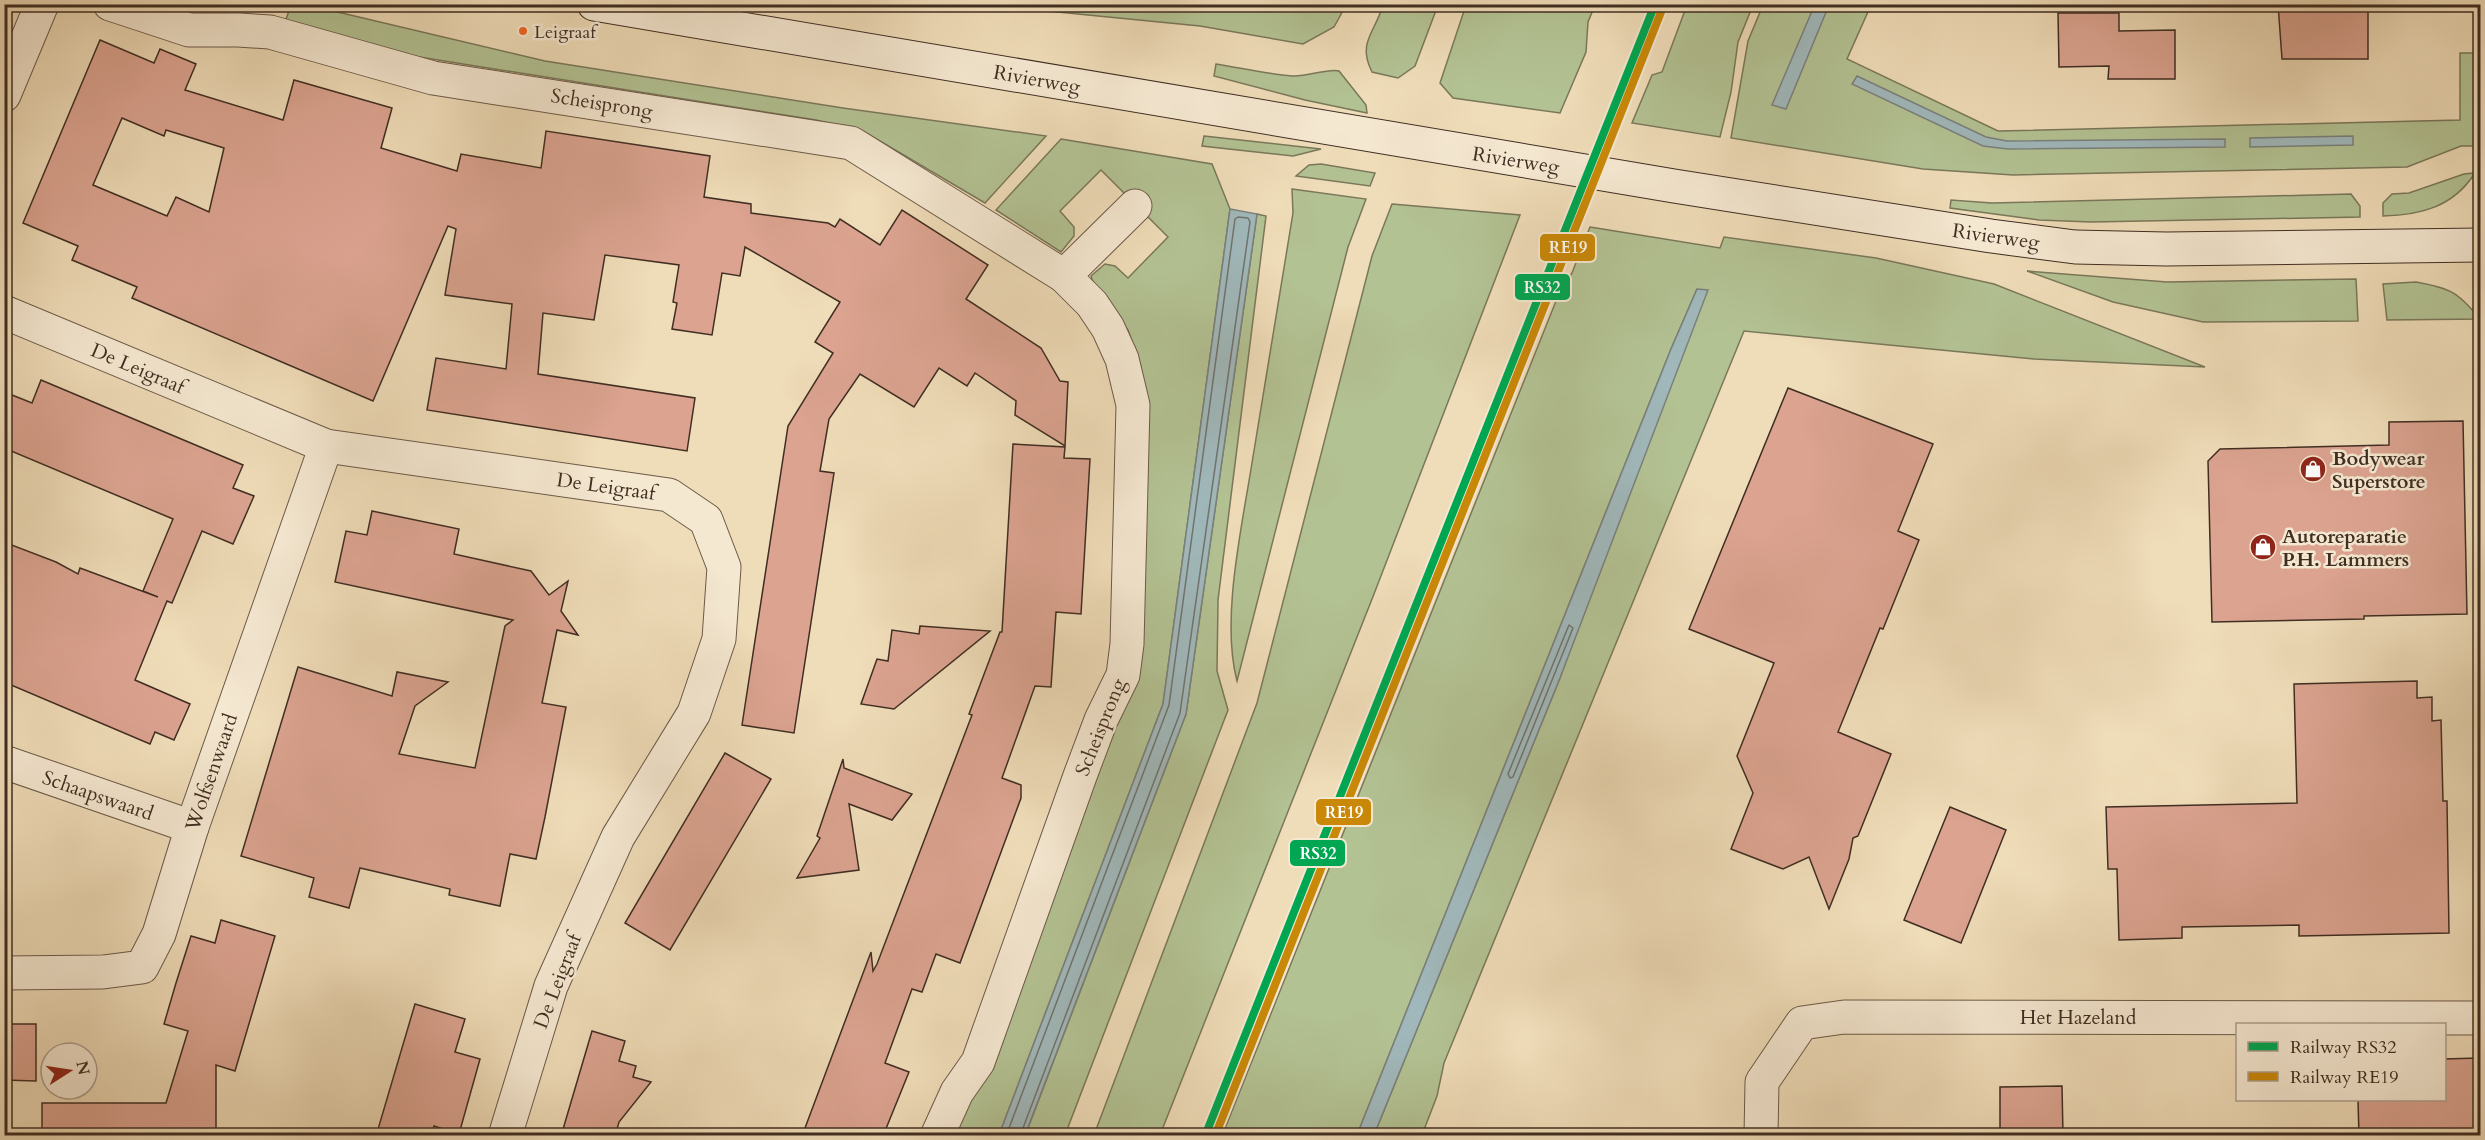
<svg xmlns="http://www.w3.org/2000/svg" width="2485" height="1140" font-family="Cardo,serif">
<rect width="100%" height="100%" fill="#efdcb8"/>
<filter id="stains"><feTurbulence type="fractalNoise" baseFrequency=".00333" numOctaves="4"/><feColorMatrix values="0 0 0 0 .2 0 0 0 0 .09 0 0 0 0 .02 0 0 0 .5 -.17"/></filter>
<radialGradient id="worn" r=".72"><stop offset=".6" stop-color="#630" stop-opacity="0"/><stop offset="1" stop-color="#630" stop-opacity=".3"/></radialGradient>
<!-- green -->
<g fill="#b3c293" stroke="#7a785a" stroke-width="1.5">
<polygon points="291,5 308,5 545,61 843,108 1046,136 985,203 863,131 816,120 413,56 284,25"/>
<polygon points="1013,5 1346,4 1346,5 1334,27 1303,44 1200,26 1037,10"/>
<path d="M1383,5H1438L1415,66L1398,78L1372,72C1357,42 1375,33 1383,5Z"/>
<polygon points="1466,5 1595,5 1588,22 1586,52 1560,113 1453,98 1440,83"/>
<polygon points="1687,5 1753,5 1738,42 1731,92 1720,137 1632,123 1652,75 1662,72"/>
<polygon points="1763,5 1871,5 1847,59 1998,131 2460,120 2460,53 2477,53 2477,146 2461,146 2407,167 2013,175 1923,169 1731,138 1748,41"/>
<path d="M1216,64C1241,68 1267,74 1292,76C1307,77 1328,68 1339,71L1366,105L1367,113L1305,100L1214,76Z"/>
<polygon points="1204,136 1321,149 1293,156 1202,146"/>
<polygon points="1061,139 1212,164 1230,209 1163,704 999,1135 954,1136 1136,663 1149,418 1141,367 1128,330 1095,289 1091,276 1105,264 1115,266 1128,278 1168,237 1101,170 1060,211 1074,227 1074,236 1061,252 996,210"/>
<polygon points="1321,164 1375,173 1370,186 1296,176 1309,165"/>
<path d="M2475,173C2453,207 2421,215 2383,216V203L2392,194L2409,193L2464,174Z"/>
<path d="M1292,189L1366,199L1348,247L1237,681C1221,621 1241,531 1251,469C1265,384 1279,299 1293,213Z"/>
<polygon points="2351,194 2360,206 2360,217 2091,222 2039,220 1950,208 1951,200 1992,203"/>
<polygon points="1392,204 1520,215 1374,594 1160,1135 1094,1135 1257,703 1372,256"/>
<polygon points="1257,214 1266,216 1218,600 1217,671 1228,710 1065,1135 1025,1136 1186,714"/>
<polygon points="1590,227 1720,248 1724,237 1876,258 1994,284 2205,367 2034,359 1744,331 1444,1063 1437,1096 1422,1135 1374,1135 1560,678 1697,289 1671,349 1357,1135 1222,1136 1558,296 1572,273"/>
<polygon points="2027,271 2167,282 2356,279 2358,321 2203,322 2113,302"/>
<path d="M2416,282C2450,288 2458,292 2480,319L2387,320L2383,284Z"/>
</g>
<!-- water -->
<g fill="#a0b8bb" stroke="#7a817e" stroke-width="1.5">
<polygon points="1815,4 1829,5 1786,109 1772,105"/>
<polygon points="1857,76 1986,137 2007,141 2225,139 2225,147 2008,149 1983,146 1852,84"/>
<polygon points="2353,136 2353,145 2250,147 2250,138"/>
<polygon points="1230,209 1257,214 1186,714 1025,1135 999,1135 1163,704"/>
<polygon points="1697,289 1708,290 1560,678 1374,1135 1357,1135 1671,349"/>
</g>
<g fill="none" stroke-linecap="round" stroke-linejoin="round">
<!-- shore -->
<g stroke="#70736e" stroke-width="1.5">
<polygon points="1569,625 1573,628 1513,777 1510,778 1508,774"/>
<polyline points="1006,1136 1169,705 1235,219 1238,217 1248,218 1250,222 1180,713 1020,1136"/>
</g>
</g>
<!-- building -->
<g fill="#dba390" stroke="#402e22" stroke-width="1.5" fill-rule="evenodd">
<polygon points="2278,4 2368,4 2368,59 2282,59"/>
<polygon points="2058,13 2119,13 2119,31 2175,30 2175,79 2108,79 2109,66 2059,67"/>
<path d="M100,40L154,63L160,49L196,64L185,90L283,120L294,80L392,108L381,148L457,171L461,154L541,168L546,131L710,156L704,197L751,204V213L828,223L835,227L840,219L880,245L902,210L988,265L966,299L1041,348L1060,381L1068,382L1065,446L1015,415L1016,401L975,373L967,386L939,368L914,407L860,374L829,419L820,471L834,473L794,733L742,725L788,426L833,353L815,342L840,302L745,247L740,276L722,273L712,335L672,329L677,303L673,302L679,265L605,255L594,320L543,313L538,374L695,398L687,451L427,410L436,358L506,369L512,304L445,295L456,229L448,226L373,401L132,298L137,287L72,260L78,246L23,223ZM122,118L164,136L166,130L224,148L209,212L176,197L167,216L93,185Z"/>
<polygon points="41,380 243,465 233,488 254,496 233,544 202,531 172,603 167,601 135,680 190,704 174,740 155,732 150,744 4,682 4,542 56,562 78,574 80,568 158,597 143,591 173,519 4,448 4,412 12,395 32,403"/>
<polygon points="1788,388 1933,444 1898,531 1919,540 1883,629 1880,628 1838,732 1891,754 1858,836 1853,838 1849,859 1829,909 1809,857 1783,869 1731,849 1753,793 1737,756 1774,663 1689,629"/>
<polygon points="2463,421 2467,614 2364,616 2364,619 2212,622 2208,461 2220,449 2389,445 2389,422"/>
<polygon points="1013,444 1065,447 1064,458 1090,459 1081,614 1056,612 1051,687 1035,686 1002,778 1021,785 1021,798 960,963 936,954 922,992 912,989 885,1063 909,1072 883,1136 802,1136 871,952 873,971 877,964 972,715 969,714 1000,632 1002,632"/>
<polygon points="372,511 459,529 454,554 531,571 549,595 568,581 561,611 578,635 557,630 542,703 566,707 545,817 536,859 510,854 500,906 449,895 450,889 360,868 349,908 309,897 314,878 241,856 298,667 392,696 397,672 448,682 415,706 399,754 475,768 505,626 513,620 335,582 346,531 367,535"/>
<polygon points="920,626 990,631 894,709 861,704 877,659 888,661 892,630 919,634"/>
<polygon points="2417,681 2417,698 2432,697 2432,721 2441,720 2443,801 2447,801 2449,933 2299,936 2299,925 2182,927 2182,938 2119,940 2117,869 2108,869 2106,807 2297,803 2294,684"/>
<polygon points="725,753 771,779 670,950 625,923"/>
<polygon points="843,759 844,768 912,794 892,820 849,804 859,870 797,878 820,838 817,836"/>
<polygon points="1950,807 2006,830 1961,943 1904,920"/>
<polygon points="221,920 275,936 235,1071 216,1065 216,1136 42,1136 42,1103 166,1103 188,1031 164,1024 176,983 191,936 215,943"/>
<polygon points="415,1004 465,1019 455,1052 480,1059 459,1134 434,1126 431,1136 376,1136"/>
<polygon points="4,1024 36,1024 36,1081 4,1080"/>
<polygon points="592,1031 625,1041 619,1061 636,1066 633,1077 651,1082 619,1122 615,1136 561,1136"/>
<polygon points="2478,1058 2480,1136 2359,1136 2358,1100 2445,1100 2445,1059"/>
<polygon points="2062,1086 2063,1135 2000,1135 2000,1087"/>
</g>
<g fill="none" stroke-linecap="round" stroke-linejoin="round">
<defs>
<g id="street">
<polyline points="110,4 189,30 238,30 270,32 433,78 851,143 1064,276 1092,304 1108,328 1122,359 1133,405 1127,644 1123,675 1101,720 1080,776 978,1062 957,1092 937,1136"/>
<polyline points="4,95 42,4"/>
<polyline points="1064,276 1135,206"/>
<polyline points="4,312 326,446 669,495 706,520 724,567 719,639 694,713 618,837 551,986 505,1136"/>
<polyline points="4,762 192,827"/>
<polyline points="4,973 103,972 142,967 159,934 192,827 326,446"/>
<polyline points="1761,1136 1762,1082 1802,1023 1844,1017 2480,1018"/>
</g>
<polyline id="secondary" points="594,4 1674,186 1991,236 2075,247 2166,249 2480,245"/>
</defs>
<!-- street casing -->
<use href="#street" stroke="#6c5a48" stroke-width="35"/>
<!-- secondary casing -->
<use href="#secondary" stroke="#402e22" stroke-width="35"/>
<!-- street -->
<use href="#street" stroke="#f5e8d1" stroke-width="33"/>
<!-- secondary -->
<use href="#secondary" stroke="#f5e8d1" stroke-width="33"/>
<defs>
<polyline id="rail-1" points="1205,1136 1655,4"/>
<polyline id="rail-2" points="1215,1136 1663,7"/>
</defs>
<!-- rail-1 casing -->
<use href="#rail-1" stroke="#f5e8d1" stroke-width="12"/>
<!-- rail-2 casing -->
<use href="#rail-2" stroke="#f5e8d1" stroke-width="12"/>
<!-- rail-1 -->
<use href="#rail-1" stroke="#00a651" stroke-width="8"/>
<!-- rail-2 -->
<use href="#rail-2" stroke="#c98808" stroke-width="8"/>
</g>
<!-- icons -->
<defs>
<symbol id="shop-disc" viewBox="-11 -11 22 22"><circle r="9.5" fill="#8f2418" stroke="#f5e8d1"/><path d="M-5-2.5h2.3a2.7 3.5 0 0 1 5.4 0H5L5.5 6h-11ZM-1.5-2.5h3a1.5 2.3 0 0 0-3 0Z" fill="#fff"/></symbol>
</defs>
<g fill-rule="evenodd">
<use href="#shop-disc" x="2298" y="454" width="30" height="30"/>
<use href="#shop-disc" x="2248" y="532" width="30" height="30"/>
</g>
<!-- markers -->
<circle fill="#f26522" stroke="#f5e8d1" stroke-width="2" cx="523" cy="31" r="5"/>
<g text-anchor="middle" stroke-width="5" stroke-linejoin="round" paint-order="stroke">
<!-- bus labels -->
<g font-size="18" fill="#402e22" stroke="#f5e8d1" text-anchor="start">
<text x="534" y="38">Leigraaf</text>
</g>
<!-- street labels -->
<g font-size="20" fill="#402e22" stroke="#f5e8d1">
<text transform="translate(1037 79) rotate(10)" y="7">Rivierweg</text>
<text transform="translate(602 103) rotate(9)" y="7">Scheisprong</text>
<text transform="translate(1516 160) rotate(9)" y="7">Rivierweg</text>
<text transform="translate(1996 236) rotate(8)" y="7">Rivierweg</text>
<text transform="translate(138 368) rotate(23)" y="7">De Leigraaf</text>
<text transform="translate(606 486) rotate(8)" y="7">De Leigraaf</text>
<text transform="translate(1100 727) rotate(-68)" y="7">Scheisprong</text>
<text transform="translate(211 772) rotate(-71)" y="7">Wolfsenwaard</text>
<text transform="translate(98 795) rotate(19)" y="7">Schaapswaard</text>
<text transform="translate(557 981) rotate(-69)" y="7">De Leigraaf</text>
<text x="2078" y="1024">Het Hazeland</text>
</g>
<!-- poi labels -->
<g font-size="20" font-weight="bold" fill="#402e22" stroke="#f5e8d1" text-anchor="start">
<text x="2332" y="465">Bodywear<tspan x="2332" dy="23">Superstore</tspan></text>
<text x="2282" y="543">Autoreparatie<tspan x="2282" dy="23">P.H. Lammers</tspan></text>
</g>
</g>
<g stroke="#f5e8d1" stroke-width="2">
<rect x="1539" y="233" width="57" height="29" rx="6" fill="#c98808"/>
<rect x="1514" y="273" width="57" height="28" rx="6" fill="#00a651"/>
<rect x="1315" y="798" width="57" height="28" rx="6" fill="#c98808"/>
<rect x="1289" y="839" width="57" height="28" rx="6" fill="#00a651"/>
</g>
<g font-size="16" text-anchor="middle" font-weight="bold" fill="#fff">
<text x="1568" y="253">RE19</text>
<text x="1542" y="293">RS32</text>
<text x="1344" y="818">RE19</text>
<text x="1318" y="859">RS32</text>
</g>
<!-- margin -->
<rect width="2485" height="1140" fill="none" stroke="#efdcb8" stroke-width="24"/>
<rect x="6" y="6" width="2473" height="1128" fill="none" stroke="#402e22" stroke-width="3"/>
<rect x="12" y="12" width="2461" height="1116" fill="none" stroke="#402e22" stroke-width="1.5"/>
<!-- legend -->
<rect x="2236" y="1023" width="210" height="78" fill="#f5e8d1" stroke="#ad9e8b" stroke-width="1.5"/>
<rect x="2248" y="1042" width="30" height="9" fill="#00a651" stroke="#ad9e8b" stroke-width="1.5"/>
<text x="2290" y="1053" font-size="18" fill="#402e22">Railway RS32</text>
<rect x="2248" y="1072" width="30" height="9" fill="#c98808" stroke="#ad9e8b" stroke-width="1.5"/>
<text x="2290" y="1083" font-size="18" fill="#402e22">Railway RE19</text>
<!-- north arrow -->
<g transform="translate(69 1071) rotate(78)"><circle r="28" fill="#f5e8d1" stroke="#ad9e8b" stroke-width="1.5"/>
<path d="M0-4.5L10 22L0 15L-10 22Z" fill="#8f2418"/>
<text y="-9" font-size="16" font-weight="bold" text-anchor="middle" fill="#402e22">N</text>
</g>
<rect width="100%" height="100%" filter="url(#stains)"/>
<rect width="100%" height="100%" fill="url(#worn)"/>
</svg>
